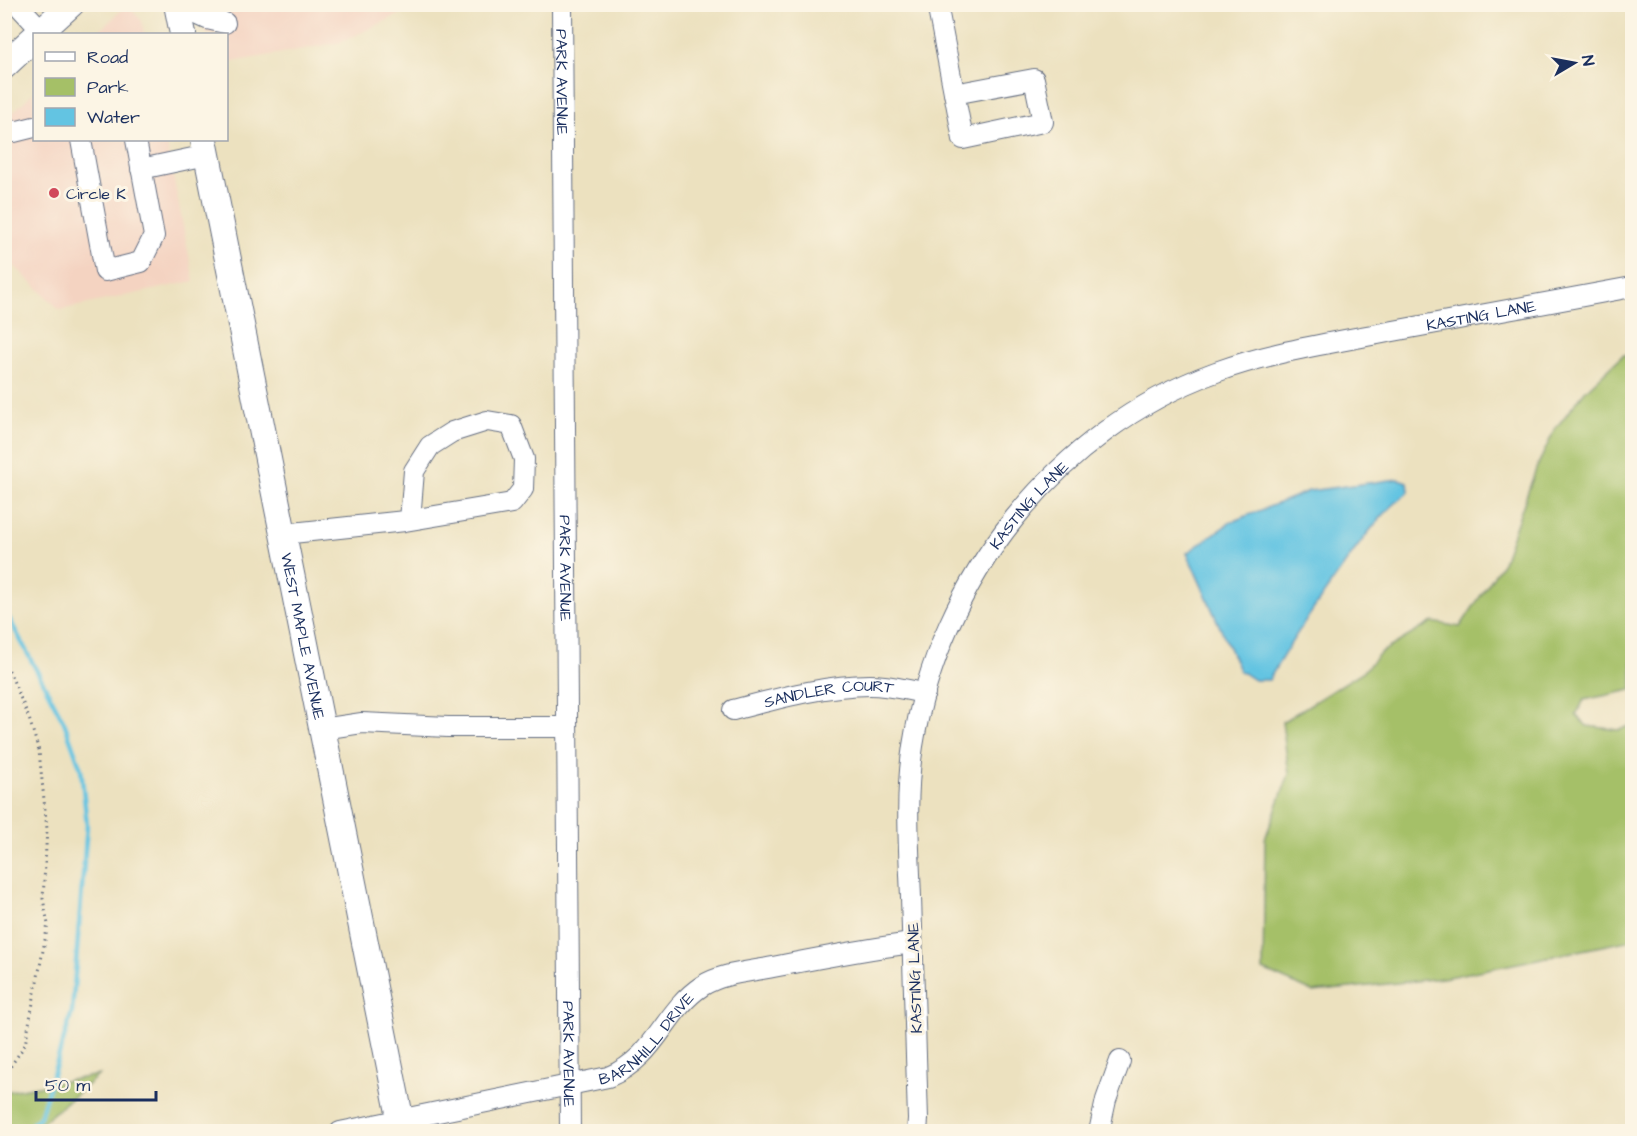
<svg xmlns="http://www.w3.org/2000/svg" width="1637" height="1136" font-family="'Architects Daughter',sans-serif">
<rect width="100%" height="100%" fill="#fcf5e5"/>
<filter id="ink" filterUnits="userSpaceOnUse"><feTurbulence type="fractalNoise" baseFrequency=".0167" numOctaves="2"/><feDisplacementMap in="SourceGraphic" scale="12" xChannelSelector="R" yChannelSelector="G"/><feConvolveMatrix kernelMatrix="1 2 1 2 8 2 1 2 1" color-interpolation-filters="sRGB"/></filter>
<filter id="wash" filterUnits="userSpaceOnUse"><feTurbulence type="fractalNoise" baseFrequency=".008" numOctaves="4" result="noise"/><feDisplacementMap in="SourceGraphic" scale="24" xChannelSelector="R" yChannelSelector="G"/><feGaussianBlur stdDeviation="1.35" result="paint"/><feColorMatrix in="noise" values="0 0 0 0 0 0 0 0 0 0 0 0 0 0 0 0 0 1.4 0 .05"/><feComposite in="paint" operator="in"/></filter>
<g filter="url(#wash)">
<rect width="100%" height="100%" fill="#ece1bf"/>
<!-- built -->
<g fill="#f4d3c1">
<polygon points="400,4 400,14 342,42 227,63 226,34 206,34 201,5"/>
<polygon points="127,5 142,21 144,34 96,34"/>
<polygon points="34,92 34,140 166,140 194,281 60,310 5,257 5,120"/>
</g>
<!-- green -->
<g fill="#a5c067" stroke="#607862" stroke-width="1.5">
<polygon points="1632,352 1632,690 1584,700 1576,715 1587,726 1619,730 1632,725 1632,940 1443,978 1313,992 1263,970 1265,839 1289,774 1282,722 1364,671 1380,653 1432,622 1460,627 1503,562 1536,469 1555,429 1585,391 1622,356"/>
<polygon points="99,1075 32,1131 5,1131 5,1092"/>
</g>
<!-- water -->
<path fill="#63c4e2" stroke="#3f7aa0" stroke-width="1.5" d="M1398,479L1408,482L1409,492C1379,514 1358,546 1337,575C1313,610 1289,643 1269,680H1254L1239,670L1187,553L1231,522L1309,491Z"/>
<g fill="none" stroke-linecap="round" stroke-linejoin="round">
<!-- stream -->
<polyline stroke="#63c4e2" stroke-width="4.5" points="4,609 64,722 81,769 87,825 72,1012 40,1117 23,1132"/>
</g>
</g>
<g filter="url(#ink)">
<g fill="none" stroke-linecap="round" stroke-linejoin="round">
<defs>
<g id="minor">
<polyline points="17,4 42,31"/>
<path id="s1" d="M562,4L570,1132"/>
<polyline points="937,4 963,139 1043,122 1034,79 954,94"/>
<polyline points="177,5 207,19 225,23"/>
<polyline points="4,124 14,132 34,127"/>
<polyline points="81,140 105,271 141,262 154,236 136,140"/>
<polyline points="141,169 207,155"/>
<polyline points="283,534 405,521 512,503 523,489 524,459 511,425 487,421 452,432 430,446 414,471 410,520"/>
<path id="s2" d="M733,710C776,699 825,685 870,685C888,685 907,690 925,693"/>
<polyline points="322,729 362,723 448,727 567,727"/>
<path id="s3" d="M340,1132L608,1077C657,1057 663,1012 702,986C722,973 750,972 773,967C819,958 865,949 912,943"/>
<path id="s4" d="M917,1132L918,1119C916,1045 913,971 911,897C909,847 905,796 913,746C939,580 1056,430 1216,372C1271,352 1330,343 1388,332C1469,317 1551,302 1632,287"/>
<polyline points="1099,1132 1106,1100 1120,1061"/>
</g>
<g id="major">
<polyline points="177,4 183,34"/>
<polyline points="38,34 71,4"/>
<polyline points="4,66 34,38"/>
<path id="s5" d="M204,140L403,1132"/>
</g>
</defs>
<!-- minor casing -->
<use href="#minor" stroke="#646d80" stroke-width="22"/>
<!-- major casing -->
<use href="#major" stroke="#646d80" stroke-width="28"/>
<!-- path -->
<polyline stroke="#646d80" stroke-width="3" stroke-dasharray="1.5 4.5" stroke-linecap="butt" points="4,659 29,718 39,751 47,829 43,899 48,924 25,1045 6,1073 4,1079"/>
<!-- minor -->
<use href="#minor" stroke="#fff" stroke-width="20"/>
<!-- major -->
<use href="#major" stroke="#fff" stroke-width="26"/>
</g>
</g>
<!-- markers -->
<circle fill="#d1495b" stroke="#fcf5e5" stroke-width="2" cx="54" cy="193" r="6"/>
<g text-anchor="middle" stroke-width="6" stroke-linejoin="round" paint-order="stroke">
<!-- street labels -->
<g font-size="16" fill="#1b2f5e" stroke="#fcf5e5">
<text dy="6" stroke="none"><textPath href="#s1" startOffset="78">PARK AVENUE</textPath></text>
<text dy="6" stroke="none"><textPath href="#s4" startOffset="1162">KASTING LANE</textPath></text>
<text dy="6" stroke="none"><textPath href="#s4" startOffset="658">KASTING LANE</textPath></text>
<text dy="6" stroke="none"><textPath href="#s1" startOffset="564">PARK AVENUE</textPath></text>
<text dy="6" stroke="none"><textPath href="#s5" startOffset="506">WEST MAPLE AVENUE</textPath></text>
<text dy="6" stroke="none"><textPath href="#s2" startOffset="98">SANDLER COURT</textPath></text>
<text transform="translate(914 978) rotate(-92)" y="6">KASTING LANE</text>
<text dy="6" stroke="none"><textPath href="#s3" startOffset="328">BARNHILL DRIVE</textPath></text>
<text dy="6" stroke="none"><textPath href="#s1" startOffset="1050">PARK AVENUE</textPath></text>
</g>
<!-- poi labels -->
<g font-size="16" fill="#1b2f5e" stroke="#fcf5e5" text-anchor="start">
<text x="66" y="199">Circle K</text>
</g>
</g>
<!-- margin -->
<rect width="1637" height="1136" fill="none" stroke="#fcf5e5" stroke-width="24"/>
<!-- legend -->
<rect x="33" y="33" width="195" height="108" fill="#fcf5e5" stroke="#a2a6af" stroke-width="1.5"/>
<rect x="45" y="52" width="30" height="9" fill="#ffffff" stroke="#a2a6af" stroke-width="1.5"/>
<text x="87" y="63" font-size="18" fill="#1b2f5e">Road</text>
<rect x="45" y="78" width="30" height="18" fill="#a5c067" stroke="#a2a6af" stroke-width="1.5"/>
<text x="87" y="93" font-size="18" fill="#1b2f5e">Park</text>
<rect x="45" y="108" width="30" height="18" fill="#63c4e2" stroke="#a2a6af" stroke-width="1.5"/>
<text x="87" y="123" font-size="18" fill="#1b2f5e">Water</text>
<!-- north arrow -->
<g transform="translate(1574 63) rotate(80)" stroke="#fcf5e5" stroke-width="4.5" paint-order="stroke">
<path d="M0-4.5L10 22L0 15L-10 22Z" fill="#1b2f5e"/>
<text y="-9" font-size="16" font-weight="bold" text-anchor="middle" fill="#1b2f5e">N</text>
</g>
<!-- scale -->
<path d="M36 1091v9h120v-9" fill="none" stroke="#1b2f5e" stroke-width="3"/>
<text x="45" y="1091" font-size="18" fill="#1b2f5e" stroke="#fcf5e5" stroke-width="4.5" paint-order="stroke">50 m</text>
</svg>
